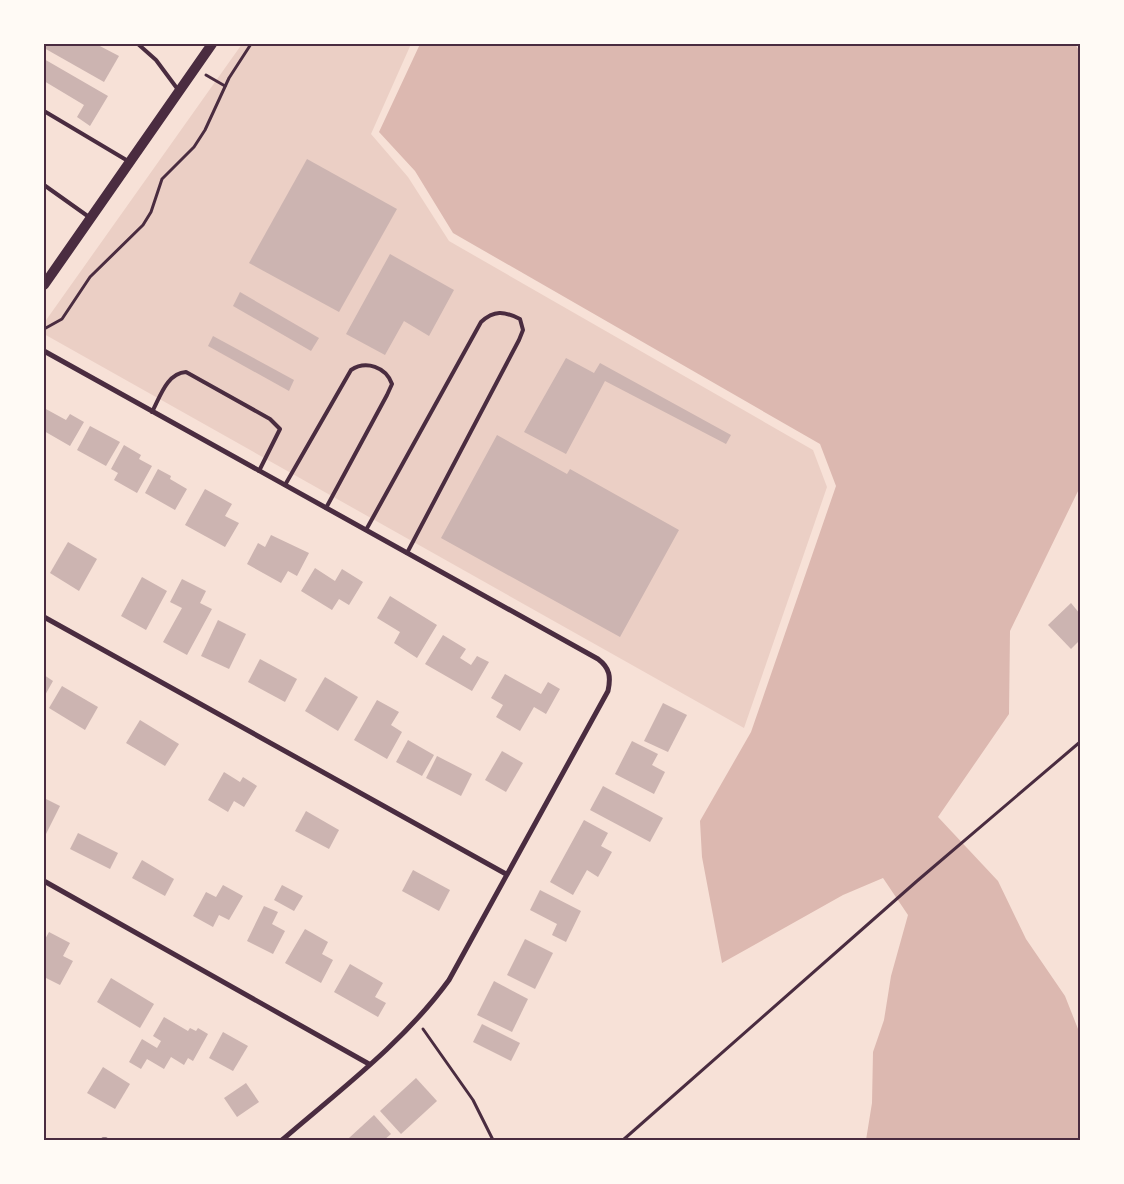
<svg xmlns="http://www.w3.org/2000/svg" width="1124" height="1184" font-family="'DejaVu Sans',sans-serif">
<rect width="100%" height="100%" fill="#f7e1d7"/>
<!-- green -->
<polygon fill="#ebcfc5" points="242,44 411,44 371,134 408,177 449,241 813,450 827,487 744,728 44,334 44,323"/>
<!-- water -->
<polygon fill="#dcb8b0" points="420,44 1075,44 1080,52 1080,487 1010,631 1009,714 938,817 998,881 1026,939 1065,996 1080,1034 1080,1140 866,1140 872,1103 873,1052 884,1020 891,976 908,915 883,878 843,895 722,963 702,857 700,821 751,732 836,486 820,444 453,233 415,171 379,132"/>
<!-- building -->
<g fill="#ccb4b1">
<polygon points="44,44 96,44 119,56 104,82 44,48"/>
<polygon points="44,59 108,96 90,126 77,117 84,105 44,81"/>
<polygon points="307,159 397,209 339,312 249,263"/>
<polygon points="390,254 454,290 429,336 404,321 385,355 346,334"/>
<polygon points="240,292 319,338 311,351 233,306"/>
<polygon points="213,336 294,380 289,391 208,346"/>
<polygon points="566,358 594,373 600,363 731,435 726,444 605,381 566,454 524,432"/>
<polygon points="44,408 66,420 70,414 84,422 70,446 44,431"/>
<polygon points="90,426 120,442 106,466 77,450"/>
<polygon points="497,435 567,474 570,469 679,530 620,637 441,538"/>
<polygon points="124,445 141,455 139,459 152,466 137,493 114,480 118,473 111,469"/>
<polygon points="158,469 171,476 170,479 187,489 175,510 145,493"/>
<polygon points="205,489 232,504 225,516 239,523 225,547 185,525"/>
<polygon points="271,535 309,553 297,576 288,571 281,583 247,564 258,543 265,547"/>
<polygon points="68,542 97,559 79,591 50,573"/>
<polygon points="315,568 335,581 342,569 363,582 349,605 339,599 332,610 301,591"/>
<polygon points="142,577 167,591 146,630 121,616"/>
<polygon points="182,579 206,591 200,603 212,609 187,655 163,642 182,608 170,602"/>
<polygon points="390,596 437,625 417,658 394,643 400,632 377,618"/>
<polygon points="1071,603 1080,614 1080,640 1071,649 1048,625"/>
<polygon points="218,620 246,634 229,669 201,656"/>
<polygon points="443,635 466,649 460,658 471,665 477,656 489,662 472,691 425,664"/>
<polygon points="260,659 297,679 285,702 248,682"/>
<polygon points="505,674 541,694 548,682 560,689 546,714 534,707 520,731 496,717 503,705 491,698"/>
<polygon points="44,675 53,681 44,697"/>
<polygon points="325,677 358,697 338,731 305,711"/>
<polygon points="62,686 98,707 85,730 49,708"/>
<polygon points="377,700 399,712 391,725 402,732 387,759 354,740"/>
<polygon points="663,703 687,715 668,752 644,741"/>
<polygon points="140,720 179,744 165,766 126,743"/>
<polygon points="408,740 434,755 422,776 396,762"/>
<polygon points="632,741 658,754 652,765 665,772 654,794 615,774"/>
<polygon points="502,751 523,763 506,792 485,780"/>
<polygon points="437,756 472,774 461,796 426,778"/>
<polygon points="224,772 240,782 243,777 257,786 244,807 234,801 228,812 208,800"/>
<polygon points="603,786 663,818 650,842 590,810"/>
<polygon points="44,798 60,806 44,838"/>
<polygon points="306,811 339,830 329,849 295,831"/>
<polygon points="584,820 608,833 601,846 612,852 598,877 587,870 573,895 550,882"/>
<polygon points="78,833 118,853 110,869 70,849"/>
<polygon points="142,860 174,879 165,896 132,878"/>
<polygon points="413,870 450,890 439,911 402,891"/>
<polygon points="223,885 243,896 229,920 219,915 213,927 193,916 206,892 216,897"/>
<polygon points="282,885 303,896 294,911 274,900"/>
<polygon points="540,890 581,911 566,942 552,935 557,924 530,910"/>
<polygon points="264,906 278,912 272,924 285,931 273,954 247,941"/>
<polygon points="305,929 328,942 322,954 333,960 321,983 285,963"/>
<polygon points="49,932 70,943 63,956 73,961 60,985 44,977 44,941"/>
<polygon points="525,939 553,953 535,989 507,975"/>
<polygon points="350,964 383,983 375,997 386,1003 378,1017 334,992"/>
<polygon points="111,978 154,1004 140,1028 97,1002"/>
<polygon points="494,981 528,999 512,1032 477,1015"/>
<polygon points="164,1017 188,1031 190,1028 196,1031 198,1028 208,1034 193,1061 188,1058 184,1065 171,1057 164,1069 147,1059 141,1069 129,1062 142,1039 157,1048 161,1041 153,1036"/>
<polygon points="482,1024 520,1043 511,1061 473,1042"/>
<polygon points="223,1032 248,1046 233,1071 209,1058"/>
<polygon points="103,1067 130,1084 115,1109 87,1093"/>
<polygon points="416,1078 437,1101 401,1134 380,1111"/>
<polygon points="246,1083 259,1102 237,1117 224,1098"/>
<polygon points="374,1115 391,1134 384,1140 351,1140 349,1138"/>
</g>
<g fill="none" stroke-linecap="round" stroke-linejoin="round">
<!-- path -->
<g stroke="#4a2c40" stroke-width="3">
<polyline points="206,75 225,86"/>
<polyline points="44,329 62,319 90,277 143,225 151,212 162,179 194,147 205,130 229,78 251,44"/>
<polyline points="423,1029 473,1100 493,1140"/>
<polyline points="623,1140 917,881 1080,742"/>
</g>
<!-- service -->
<g stroke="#4a2c40" stroke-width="4">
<polyline points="138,44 156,60 179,91"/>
<polyline points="44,111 128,161"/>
<polyline points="44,185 89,217"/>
<path d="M152,412C160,397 167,373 186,372L270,419L280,429L259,471"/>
<path d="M285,485L351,370C366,360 386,367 392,384L387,395L326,508"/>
<path d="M366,530L481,322C494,310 504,311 520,319L523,330L519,340L407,553"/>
</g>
<!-- minor -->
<g stroke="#4a2c40" stroke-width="5">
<path d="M44,351L598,659C610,668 611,677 608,691L449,980C404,1042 340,1090 282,1140"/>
<polyline points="44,617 506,874"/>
<polyline points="44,881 369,1064"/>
<polyline points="103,1140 106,1140"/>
</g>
<!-- secondary -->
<polyline stroke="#4a2c40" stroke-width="10" points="44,285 212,44"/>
</g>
<!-- border -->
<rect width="1124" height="1184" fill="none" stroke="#fffaf5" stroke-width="90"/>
<rect x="45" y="45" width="1034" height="1094" fill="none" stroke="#4a2c40" stroke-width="2"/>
</svg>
